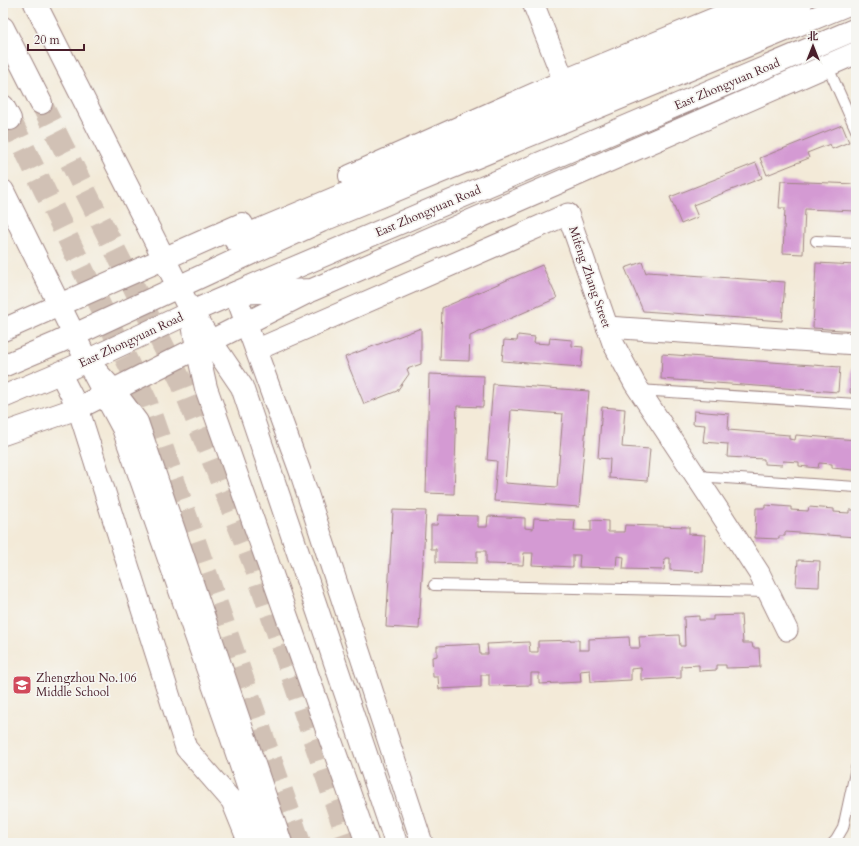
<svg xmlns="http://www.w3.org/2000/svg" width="859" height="846" font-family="Cardo,'Noto Serif SC',serif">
<rect width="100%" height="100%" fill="#f6f6f2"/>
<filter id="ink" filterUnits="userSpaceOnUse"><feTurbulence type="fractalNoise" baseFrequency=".025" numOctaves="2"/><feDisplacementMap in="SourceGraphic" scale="8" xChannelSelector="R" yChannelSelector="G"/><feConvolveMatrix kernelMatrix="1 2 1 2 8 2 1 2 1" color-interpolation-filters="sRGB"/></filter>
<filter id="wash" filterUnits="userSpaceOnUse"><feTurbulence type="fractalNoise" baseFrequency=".012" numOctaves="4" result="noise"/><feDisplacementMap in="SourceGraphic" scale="16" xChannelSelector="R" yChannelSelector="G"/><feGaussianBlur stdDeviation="0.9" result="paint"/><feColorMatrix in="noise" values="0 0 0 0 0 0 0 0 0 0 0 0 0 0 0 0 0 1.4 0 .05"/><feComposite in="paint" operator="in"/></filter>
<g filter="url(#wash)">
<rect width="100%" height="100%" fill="#f3ead8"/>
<g id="blocks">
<!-- building -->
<g fill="#d49ad3" fill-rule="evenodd">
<polygon points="842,125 849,142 832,149 830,144 807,153 809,158 767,175 760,158"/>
<polygon points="756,163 762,178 693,205 698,217 681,224 670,197"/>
<polygon points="781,181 856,184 856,211 805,209 803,254 783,253 785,208 779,208"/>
<polygon points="642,262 646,273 648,272 785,282 782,321 643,311 625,268"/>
<polygon points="816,263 856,265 856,331 813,328"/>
<polygon points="542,265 557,298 470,336 469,361 440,360 442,308"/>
<polygon points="421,328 421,364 407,369 409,374 397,391 364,404 345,357"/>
<polygon points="518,335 535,337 534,343 549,344 550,338 572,340 572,346 583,347 581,367 502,361 504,340 517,341"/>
<polygon points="662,354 840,367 838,392 661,379"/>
<polygon points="852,368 856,368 856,393 850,393"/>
<polygon points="429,374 484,376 483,407 457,406 454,494 426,493"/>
<path d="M493,384L589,391L579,507L494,501L497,461L487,460ZM511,410L563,414L557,487L505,483Z"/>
<polygon points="602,407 625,409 622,447 650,449 647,481 609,478 610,459 598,458"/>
<polygon points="694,411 729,414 728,430 789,435 789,439 795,440 796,435 856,440 854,470 832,468 832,464 819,463 818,468 799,466 799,462 783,461 782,465 764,464 764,459 727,457 728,444 703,442 705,425 693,424"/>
<polygon points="765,505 791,507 791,510 808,511 809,507 834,509 834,512 849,513 849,510 856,510 856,537 785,532 785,536 779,536 779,539 755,538 756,508 765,508"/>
<polygon points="393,510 426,511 419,629 386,627"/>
<polygon points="438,515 478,516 478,527 487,527 488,516 525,518 525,528 533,529 534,518 575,520 574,530 591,531 591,520 608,521 608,532 624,532 625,525 689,527 689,534 705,535 703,572 670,570 670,558 665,558 664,570 623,569 624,557 617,556 616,568 579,567 580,555 573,555 573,567 532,565 533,553 524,553 523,565 486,564 486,551 477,551 477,563 436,562 436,549 431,549 431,525 437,525"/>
<polygon points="798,560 820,561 819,587 796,586"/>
<polygon points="741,615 743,643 752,643 753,648 759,648 760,667 726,668 726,665 717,665 717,670 699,671 699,665 681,666 681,678 641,680 641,668 631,669 631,680 591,682 590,670 580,671 581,682 539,684 539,673 531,673 531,685 489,686 489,675 481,675 481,687 439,689 438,677 433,677 432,657 437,656 437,646 479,644 480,654 488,654 487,644 529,642 530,652 538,652 538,641 579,640 579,650 589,650 589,639 629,637 630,648 640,648 639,637 679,635 680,646 685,646 684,617 699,616 699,620 713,620 713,616"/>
</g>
</g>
</g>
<g filter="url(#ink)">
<use href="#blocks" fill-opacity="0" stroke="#9e8482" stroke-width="1"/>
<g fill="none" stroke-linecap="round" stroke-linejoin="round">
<!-- trunk-tunnel -->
<g stroke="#d1c1b5" stroke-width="22" stroke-dasharray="22 11" stroke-linecap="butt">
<polyline points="41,103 181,381 256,570 349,843"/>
<polyline points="10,119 146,400 300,843"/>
</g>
<defs>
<g id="service">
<polyline points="827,65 856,130"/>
<polyline points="816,241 856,243"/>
<polyline points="639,390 856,404"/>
<polyline points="696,476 856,487"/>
<polyline points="434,585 768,592"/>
<polyline points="833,843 836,840 843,828 856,768"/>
</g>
<g id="minor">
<polyline points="533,3 564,81"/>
<polyline points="235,293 301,474 422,843"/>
<polyline points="607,327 856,344"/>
<polyline points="256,350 568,214 613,343 635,384 717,508 759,573 787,630"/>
<polyline points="60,373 78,408 186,748 232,801 249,843"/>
</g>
<g id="tertiary">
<polyline points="350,176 564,81 753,3"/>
<polyline points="235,240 801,3"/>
<polyline points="236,293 312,290 856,53"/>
<polyline points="3,330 242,224"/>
<polyline points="3,434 78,408 306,293"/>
</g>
<g id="secondary">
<polyline points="35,3 191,312 197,348 206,388 367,843"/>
<polyline points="3,191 87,361 113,390 137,422 281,843"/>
</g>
<g id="primary">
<polyline points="3,366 57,343 321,221 851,3"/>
<polyline points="3,397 69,369 191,312 235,293 856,29"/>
</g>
<g id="trunk">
<polyline points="3,28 41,103"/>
<polyline points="3,106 10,119"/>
<polyline points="191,312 242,387 396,843"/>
<polyline points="87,361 123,428 230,733 267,843"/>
</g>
</defs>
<!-- service casing -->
<use href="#service" stroke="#9e8482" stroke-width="12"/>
<!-- minor casing -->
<use href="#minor" stroke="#9e8482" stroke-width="23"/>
<!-- tertiary casing -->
<use href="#tertiary" stroke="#9e8482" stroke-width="24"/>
<!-- secondary casing -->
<use href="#secondary" stroke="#9e8482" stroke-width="24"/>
<!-- primary casing -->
<use href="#primary" stroke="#9e8482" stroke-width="24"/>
<!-- trunk casing -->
<use href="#trunk" stroke="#9e8482" stroke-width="24"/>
<!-- service -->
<use href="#service" stroke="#fff" stroke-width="10"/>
<!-- minor -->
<use href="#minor" stroke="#fff" stroke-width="21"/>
<!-- tertiary -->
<use href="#tertiary" stroke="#fff" stroke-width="22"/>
<!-- secondary -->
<use href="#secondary" stroke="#fff" stroke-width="22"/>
<!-- primary -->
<use href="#primary" stroke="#fff" stroke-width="22"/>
<!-- trunk -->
<use href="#trunk" stroke="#fff" stroke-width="22"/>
</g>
</g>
<!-- icons -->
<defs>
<symbol id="school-square" viewBox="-11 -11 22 22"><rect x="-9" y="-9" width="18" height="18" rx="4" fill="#d1495b" stroke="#f6f6f2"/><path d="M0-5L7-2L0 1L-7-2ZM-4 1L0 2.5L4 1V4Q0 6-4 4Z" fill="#fff"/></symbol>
</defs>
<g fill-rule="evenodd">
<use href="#school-square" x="11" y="674" width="22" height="22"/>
</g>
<g text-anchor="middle" stroke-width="3.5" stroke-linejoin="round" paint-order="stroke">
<!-- street labels -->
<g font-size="12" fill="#4a1f2b" stroke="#f6f6f2">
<text transform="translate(727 84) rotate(-23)" y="4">East Zhongyuan Road</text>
<text transform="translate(428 211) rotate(-23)" y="4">East Zhongyuan Road</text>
<text transform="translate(590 277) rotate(71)" y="4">Mifeng Zhang Street</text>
<text transform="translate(131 340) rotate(-25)" y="4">East Zhongyuan Road</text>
</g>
<!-- poi labels -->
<g font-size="12" fill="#4a1f2b" stroke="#f6f6f2" text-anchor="start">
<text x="36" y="682">Zhengzhou No.106<tspan x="36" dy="14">Middle School</tspan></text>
</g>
</g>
<!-- margin -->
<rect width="859" height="846" fill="none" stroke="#f6f6f2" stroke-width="16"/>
<!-- north arrow -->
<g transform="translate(813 46)" stroke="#f6f6f2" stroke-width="3" paint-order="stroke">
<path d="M0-3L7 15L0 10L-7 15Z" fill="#4a1f2b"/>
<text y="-6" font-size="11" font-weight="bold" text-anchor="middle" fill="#4a1f2b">北</text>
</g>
<!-- scale -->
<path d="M28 44v6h56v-6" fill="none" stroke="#4a1f2b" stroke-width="2"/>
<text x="34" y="44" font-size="12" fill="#4a1f2b" stroke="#f6f6f2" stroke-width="3" paint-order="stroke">20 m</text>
</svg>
